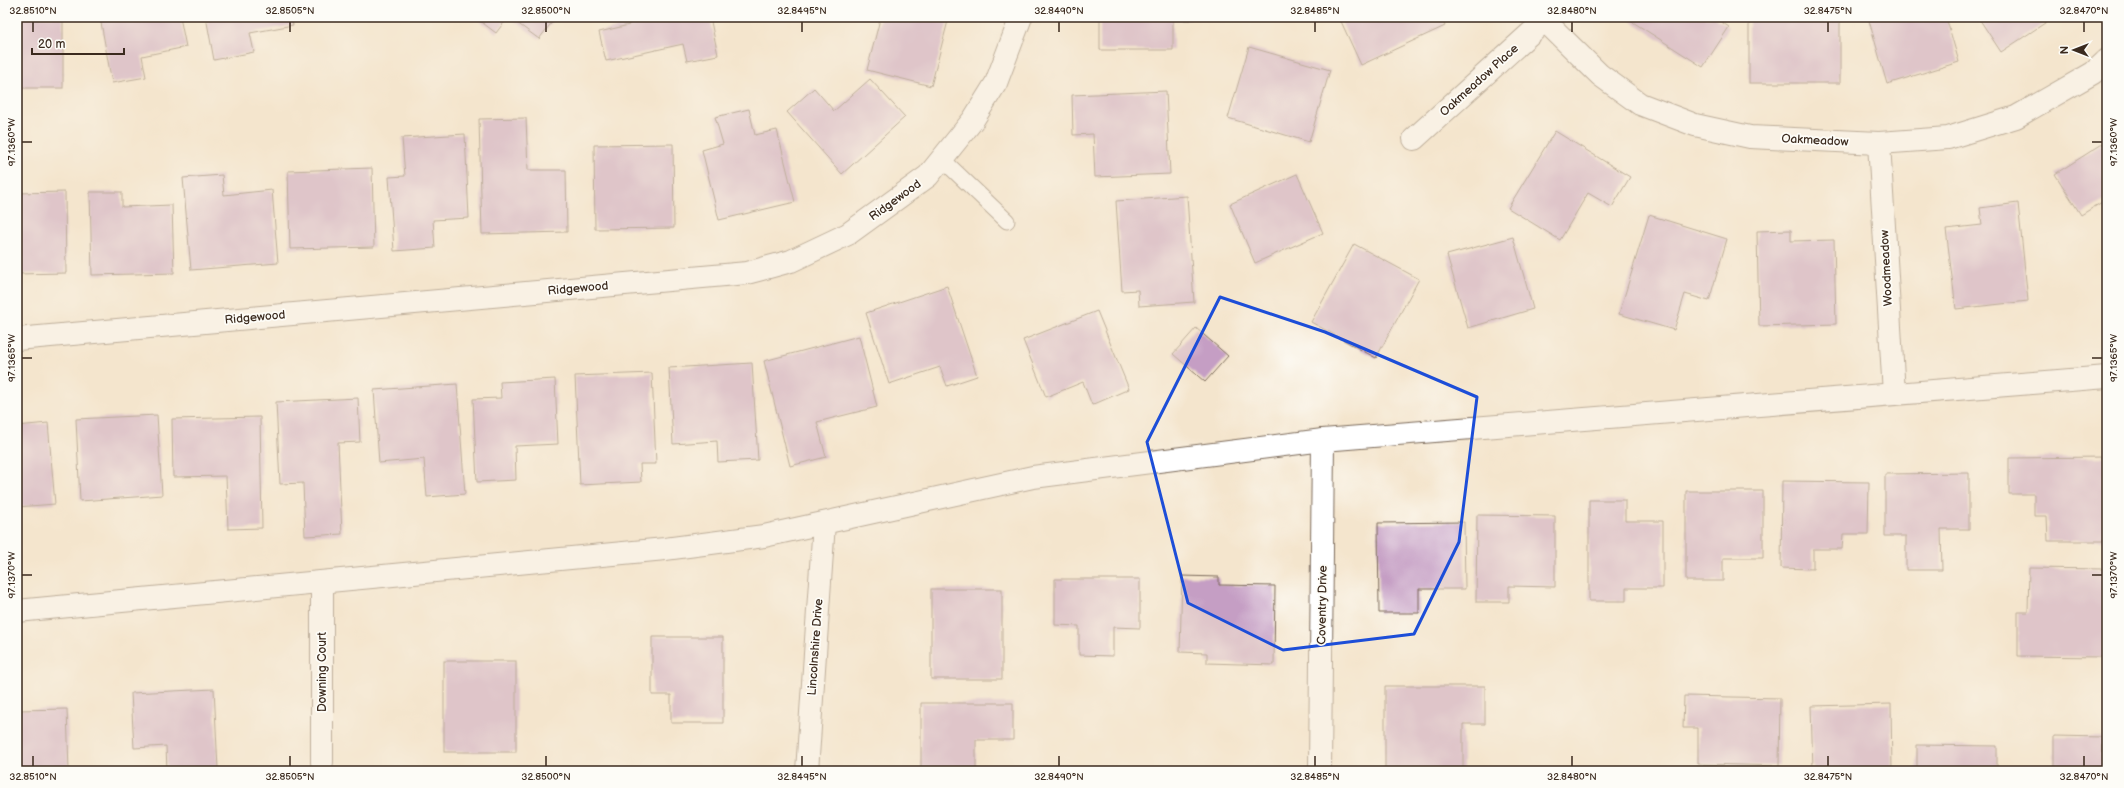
<svg xmlns="http://www.w3.org/2000/svg" width="2124" height="788" font-family="'Balsamiq Sans',sans-serif">
<rect width="100%" height="100%" fill="#fdfcf7"/>
<filter id="ink" filterUnits="userSpaceOnUse"><feTurbulence type="fractalNoise" baseFrequency=".025" numOctaves="2"/><feDisplacementMap in="SourceGraphic" scale="8" xChannelSelector="R" yChannelSelector="G"/><feConvolveMatrix kernelMatrix="1 2 1 2 8 2 1 2 1" color-interpolation-filters="sRGB"/></filter>
<filter id="wash" filterUnits="userSpaceOnUse"><feTurbulence type="fractalNoise" baseFrequency=".012" numOctaves="4" result="noise"/><feDisplacementMap in="SourceGraphic" scale="16" xChannelSelector="R" yChannelSelector="G"/><feGaussianBlur stdDeviation="0.9" result="paint"/><feColorMatrix in="noise" values="0 0 0 0 0 0 0 0 0 0 0 0 0 0 0 0 0 1.4 0 .05"/><feComposite in="paint" operator="in"/></filter>
<g filter="url(#wash)">
<rect width="100%" height="100%" fill="#f4e5cd"/>
<g id="blocks">
<!-- building -->
<g fill="#c59ec4">
<rect x="17" y="17" width="46" height="71"/>
<polygon points="100,17 180,17 186,47 142,56 146,77 112,83"/>
<polygon points="206,17 291,17 293,25 250,33 254,52 214,60"/>
<polygon points="475,17 508,17 496,33"/>
<polygon points="509,17 556,17 539,39"/>
<polygon points="627,17 710,17 718,55 687,61 683,44 606,61 599,32 629,25"/>
<polygon points="949,17 931,86 867,70 880,19 875,17"/>
<polygon points="1100,17 1190,17 1190,20 1173,20 1173,50 1100,50"/>
<polygon points="1339,17 1441,17 1445,26 1361,65"/>
<polygon points="1625,17 1714,17 1729,27 1703,67"/>
<rect x="1749" y="17" width="91" height="66"/>
<polygon points="1868,17 1946,17 1959,62 1887,84"/>
<polygon points="1978,17 2054,17 2001,52"/>
<polygon points="1249,47 1330,70 1309,142 1228,118"/>
<polygon points="870,79 905,117 842,174 787,112 814,88 834,111"/>
<polygon points="1166,91 1170,174 1095,177 1093,134 1073,135 1072,95"/>
<polygon points="749,109 755,135 777,130 795,202 719,220 702,150 723,144 715,117"/>
<polygon points="526,118 528,170 566,170 567,232 482,234 479,119"/>
<polygon points="1555,131 1630,177 1612,207 1588,193 1560,240 1508,208"/>
<polygon points="465,134 469,218 433,220 435,248 394,251 389,177 405,176 402,138"/>
<polygon points="2107,141 2107,199 2081,215 2055,174"/>
<polygon points="673,144 674,228 595,229 594,145"/>
<polygon points="372,168 374,247 290,249 288,171"/>
<polygon points="1297,174 1323,233 1255,263 1230,204"/>
<polygon points="222,175 224,195 272,190 278,263 191,270 183,178"/>
<polygon points="65,192 66,273 17,274 17,193"/>
<polygon points="90,192 122,192 122,207 172,205 174,273 92,275"/>
<polygon points="1187,196 1194,302 1139,306 1138,290 1122,291 1116,201"/>
<polygon points="2018,203 2028,301 1956,309 1946,229 1982,225 1980,208"/>
<polygon points="1649,215 1727,239 1709,301 1685,294 1674,330 1619,314"/>
<polygon points="1791,230 1791,241 1834,240 1836,324 1759,326 1757,231"/>
<polygon points="1513,237 1533,309 1468,328 1447,255"/>
<polygon points="1354,244 1419,279 1376,358 1311,322"/>
<polygon points="947,286 977,376 947,386 940,367 889,384 866,313"/>
<polygon points="1097,311 1129,389 1092,405 1083,382 1046,397 1023,340"/>
<polygon points="1196,328 1228,356 1205,382 1173,354"/>
<polygon points="859,336 877,407 817,422 826,457 790,466 764,361"/>
<polygon points="752,363 758,460 718,462 717,441 673,444 669,368"/>
<polygon points="652,373 656,464 640,464 641,482 580,485 575,376"/>
<polygon points="555,379 558,444 515,446 516,480 477,482 473,399 501,398 500,382"/>
<polygon points="457,384 465,494 427,497 424,459 379,463 374,390"/>
<polygon points="358,398 360,442 338,443 342,534 305,536 303,483 280,484 276,402"/>
<polygon points="157,415 162,495 80,501 76,419"/>
<polygon points="260,417 262,528 228,529 226,476 173,477 172,419"/>
<polygon points="48,423 55,504 17,507 17,426"/>
<polygon points="2106,457 2107,541 2048,541 2047,516 2034,516 2034,494 2009,494 2009,458"/>
<polygon points="1969,473 1969,529 1941,529 1942,570 1906,570 1906,536 1885,536 1885,474"/>
<polygon points="1782,481 1869,482 1868,534 1843,534 1842,549 1813,549 1813,569 1781,568"/>
<polygon points="1686,491 1763,491 1763,558 1723,558 1723,581 1686,581"/>
<polygon points="1589,500 1625,500 1625,521 1663,521 1663,588 1626,588 1626,601 1589,601"/>
<polygon points="1477,515 1555,516 1555,587 1509,586 1509,602 1476,602"/>
<polygon points="1464,522 1465,589 1419,589 1419,613 1379,613 1378,523"/>
<polygon points="2029,568 2106,569 2105,657 2018,656 2018,612 2028,612"/>
<polygon points="1182,576 1219,577 1219,585 1275,586 1274,665 1207,663 1207,653 1180,652"/>
<polygon points="1055,579 1140,579 1140,628 1113,627 1113,656 1079,655 1079,626 1055,625"/>
<rect x="931" y="589" width="71" height="90"/>
<polygon points="652,637 723,637 723,723 671,723 671,695 652,695"/>
<rect x="444" y="661" width="72" height="91"/>
<polygon points="1385,686 1485,686 1485,724 1463,724 1463,771 1385,771"/>
<polygon points="214,689 218,769 167,771 166,746 134,748 131,693"/>
<polygon points="1684,696 1780,698 1779,766 1698,764 1698,728 1683,728"/>
<polygon points="921,703 1013,703 1013,740 976,740 976,771 921,771"/>
<polygon points="1891,704 1892,771 1813,770 1811,706"/>
<polygon points="67,709 69,771 17,771 17,710"/>
<polygon points="2054,736 2103,737 2102,771 2054,771"/>
<polygon points="1917,745 1997,746 1997,771 1917,771"/>
<polygon points="527,768 527,771 450,771 450,769"/>
<rect x="656" y="768" width="64" height="3"/>
</g>
</g>
</g>
<g filter="url(#ink)">
<use href="#blocks" fill-opacity="0" stroke="#7c6b5b" stroke-width="1"/>
<g fill="none" stroke-linecap="round" stroke-linejoin="round">
<defs>
<polyline id="service" points="942,159 1007,221"/>
<g id="minor">
<polyline points="1541,17 1600,75 1640,104 1695,125 1750,137 1879,143 1948,138 2016,117 2093,73 2107,60"/>
<polyline points="1414,139 1544,21"/>
<polyline points="1879,143 1894,394"/>
<polyline points="17,339 747,273 791,261 848,234 928,176 973,120 996,83 1021,17"/>
<polyline points="322,582 322,762"/>
<polyline points="807,771 824,523"/>
<polyline points="1320,771 1323,440"/>
</g>
<polyline id="tertiary" points="17,611 665,549 764,536 1033,477 1323,440 2107,377"/>
</defs>
<!-- service casing -->
<use href="#service" stroke="#7c6b5b" stroke-width="17"/>
<!-- minor casing -->
<use href="#minor" stroke="#7c6b5b" stroke-width="24"/>
<!-- tertiary casing -->
<use href="#tertiary" stroke="#7c6b5b" stroke-width="24"/>
<!-- service -->
<use href="#service" stroke="#fff" stroke-width="15"/>
<!-- minor -->
<use href="#minor" stroke="#fff" stroke-width="22"/>
<!-- tertiary -->
<use href="#tertiary" stroke="#fff" stroke-width="22"/>
</g>
</g>
<!-- marked area -->
<path d="M0 0H2124V788H0ZM1220,297L1325,332L1477,397L1459,542L1414,634L1283,650L1188,603L1147,442Z" fill="#f4e5cd" fill-opacity=".55" fill-rule="evenodd"/>
<path fill="none" stroke="#1d4ed8" stroke-width="3" stroke-linejoin="round" d="M1220,297L1325,332L1477,397L1459,542L1414,634L1283,650L1188,603L1147,442Z"/>
<!-- ticks -->
<path fill="none" stroke="#3b2a1e" stroke-width="1.5" d="M33,22V32M290,22V32M546,22V32M802,22V32M1059,22V32M1315,22V32M1572,22V32M1828,22V32M2084,22V32M22,142H32M2092,142H2102M22,358H32M2092,358H2102M22,575H32M2092,575H2102M33,756V766M290,756V766M546,756V766M802,756V766M1059,756V766M1315,756V766M1572,756V766M1828,756V766M2084,756V766"/>
<g text-anchor="middle" stroke-width="3.5" stroke-linejoin="round" paint-order="stroke">
<!-- street labels -->
<g font-size="12" fill="#3b2a1e" stroke="#fdfcf7">
<text transform="translate(1479 80) rotate(-42)" y="4">Oakmeadow Place</text>
<text transform="translate(1815 140) rotate(3)" y="4">Oakmeadow</text>
<text transform="translate(895 200) rotate(-36)" y="4">Ridgewood</text>
<text transform="translate(1886 268) rotate(-93)" y="4">Woodmeadow</text>
<text transform="translate(578 288) rotate(-5)" y="4">Ridgewood</text>
<text transform="translate(255 317) rotate(-5)" y="4">Ridgewood</text>
<text transform="translate(1322 605) rotate(-89)" y="4">Coventry Drive</text>
<text transform="translate(815 647) rotate(-86)" y="4">Lincolnshire Drive</text>
<text transform="translate(322 672) rotate(-90)" y="4">Downing Court</text>
</g>
</g>
<!-- margin -->
<rect width="2124" height="788" fill="none" stroke="#fdfcf7" stroke-width="44"/>
<!-- north arrow -->
<g transform="translate(2074 50) rotate(270)" stroke="#fdfcf7" stroke-width="3" paint-order="stroke">
<path d="M0-3L7 15L0 10L-7 15Z" fill="#3b2a1e"/>
<text y="-6" font-size="11" font-weight="bold" text-anchor="middle" fill="#3b2a1e">N</text>
</g>
<!-- scale -->
<path d="M32 48v6h92v-6" fill="none" stroke="#3b2a1e" stroke-width="2"/>
<text x="38" y="48" font-size="12" fill="#3b2a1e" stroke="#fdfcf7" stroke-width="3" paint-order="stroke">20 m</text>
<rect x="22" y="22" width="2080" height="744" fill="none" stroke="#3b2a1e" stroke-width="1.5"/>
<g font-size="10" text-anchor="middle" fill="#3b2a1e">
<text x="33" y="14">32.8510°N</text>
<text x="290" y="14">32.8505°N</text>
<text x="546" y="14">32.8500°N</text>
<text x="802" y="14">32.8495°N</text>
<text x="1059" y="14">32.8490°N</text>
<text x="1315" y="14">32.8485°N</text>
<text x="1572" y="14">32.8480°N</text>
<text x="1828" y="14">32.8475°N</text>
<text x="2084" y="14">32.8470°N</text>
<text transform="translate(2113 142) rotate(-90)" y="4">97.1360°W</text>
<text transform="translate(11 142) rotate(-90)" y="4">97.1360°W</text>
<text transform="translate(2113 358) rotate(-90)" y="4">97.1365°W</text>
<text transform="translate(11 358) rotate(-90)" y="4">97.1365°W</text>
<text transform="translate(2113 575) rotate(-90)" y="4">97.1370°W</text>
<text transform="translate(11 575) rotate(-90)" y="4">97.1370°W</text>
<text x="33" y="780">32.8510°N</text>
<text x="290" y="780">32.8505°N</text>
<text x="546" y="780">32.8500°N</text>
<text x="802" y="780">32.8495°N</text>
<text x="1059" y="780">32.8490°N</text>
<text x="1315" y="780">32.8485°N</text>
<text x="1572" y="780">32.8480°N</text>
<text x="1828" y="780">32.8475°N</text>
<text x="2084" y="780">32.8470°N</text>
</g>
</svg>
